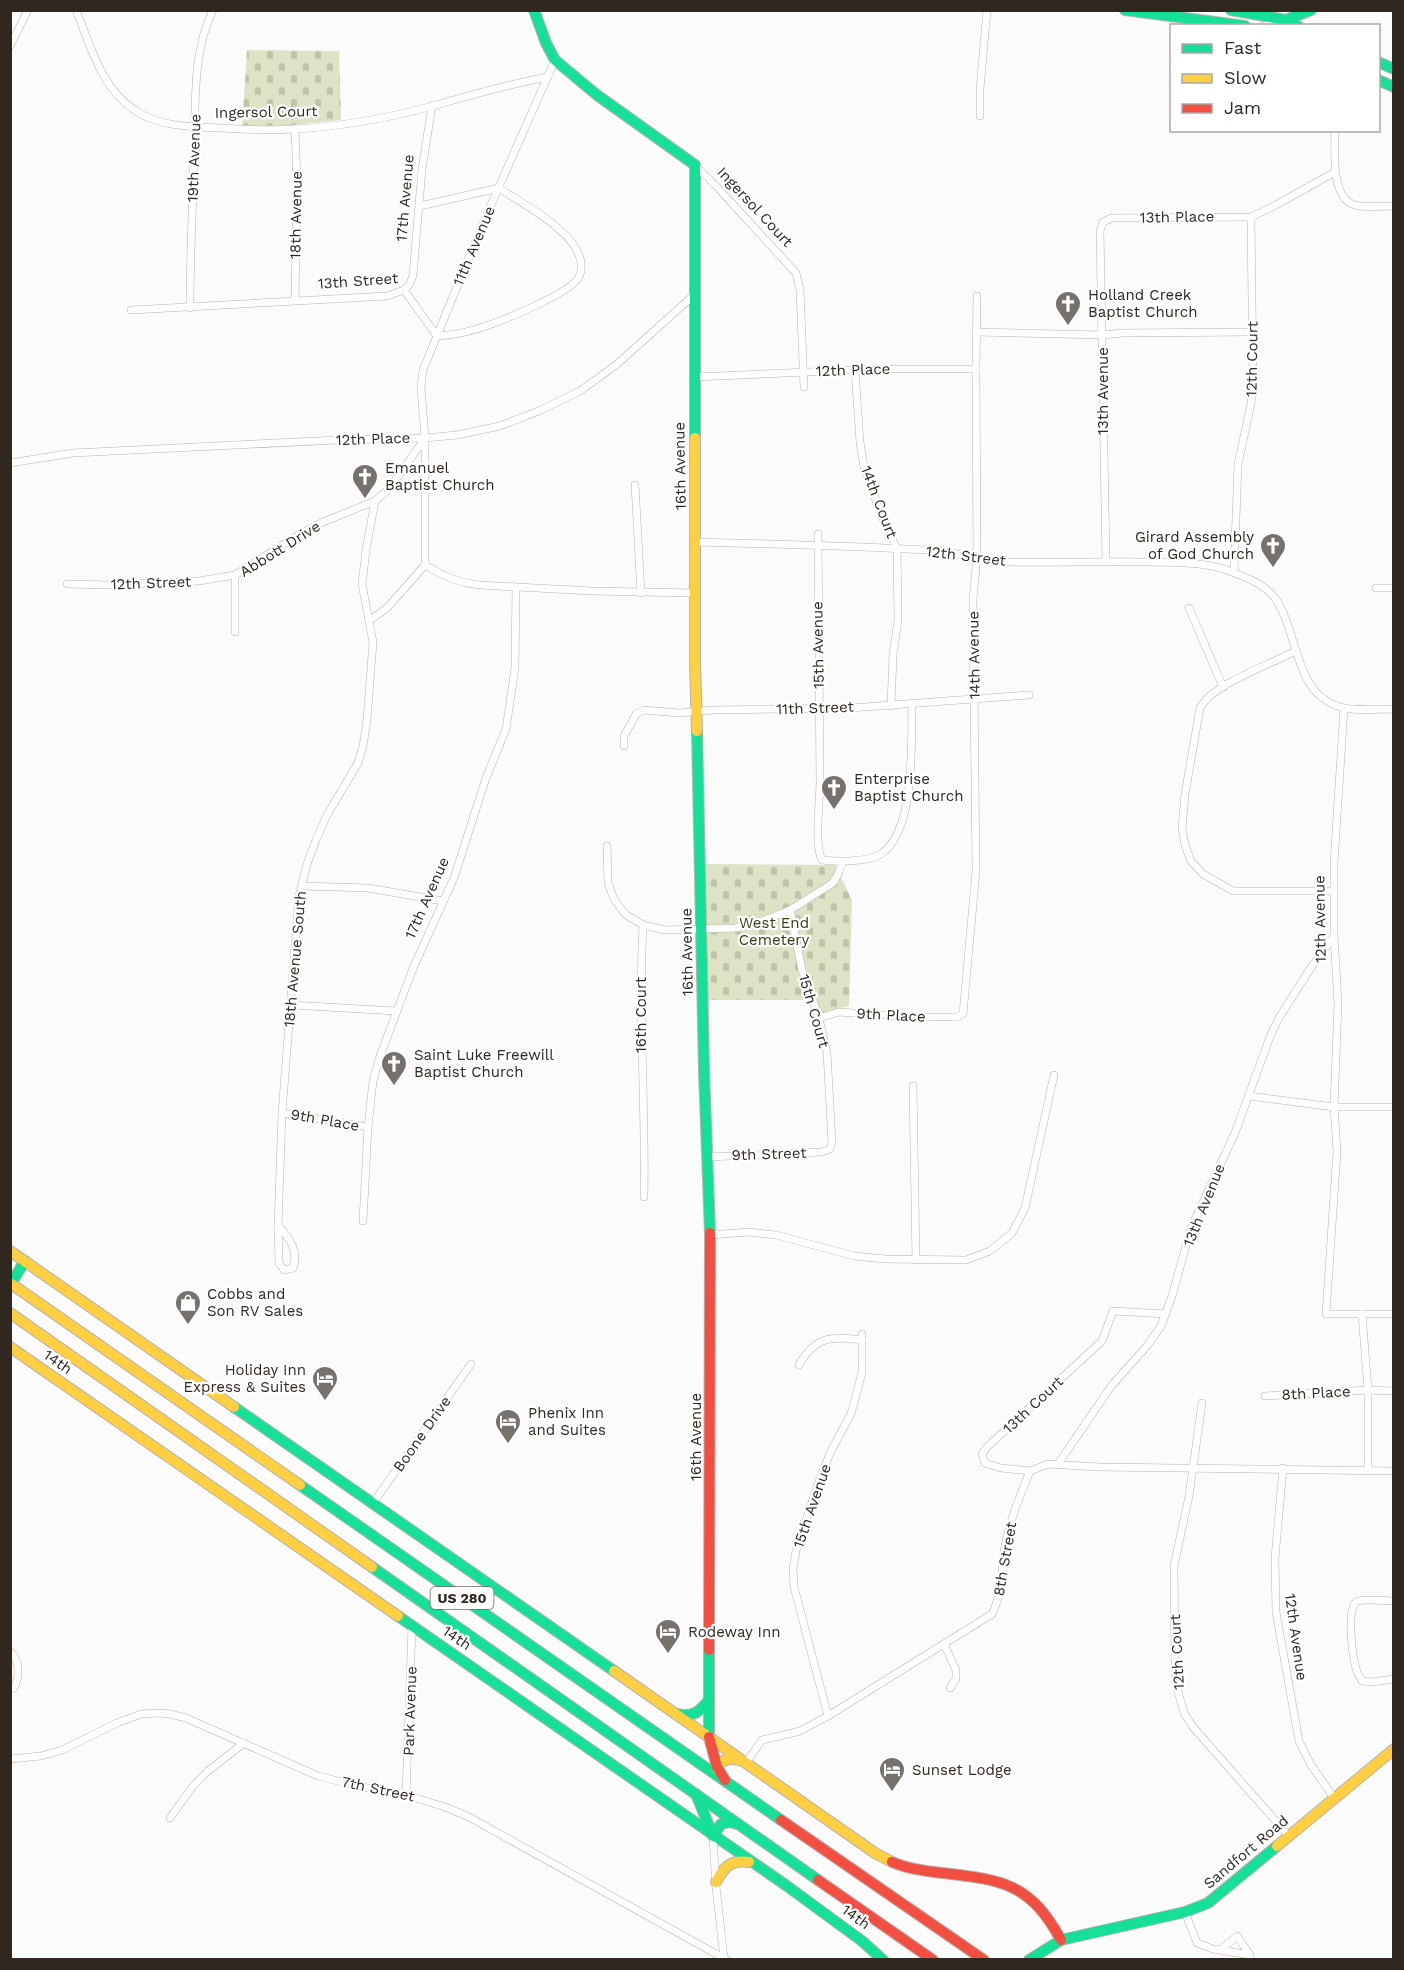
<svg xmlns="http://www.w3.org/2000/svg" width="1404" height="1970" font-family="'Work Sans',sans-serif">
<defs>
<pattern id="cemetery-stones" width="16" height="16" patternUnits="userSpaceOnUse" patternTransform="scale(1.5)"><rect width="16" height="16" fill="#dee3c6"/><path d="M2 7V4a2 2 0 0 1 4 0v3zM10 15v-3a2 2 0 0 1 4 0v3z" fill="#bfc3aa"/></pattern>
</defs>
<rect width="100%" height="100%" fill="#fbfbfb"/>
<!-- cemetery -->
<g fill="url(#cemetery-stones)">
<polygon points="247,50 339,51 341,120 293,125 242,127"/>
<polygon points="705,864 835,865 852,900 849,1006 821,1013 816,1000 707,1000"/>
</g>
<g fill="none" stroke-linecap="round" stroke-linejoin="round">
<defs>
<g id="street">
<path d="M76,10C90,45 102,90 136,111C160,127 193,127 220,128C244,129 269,131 293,129C339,127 388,118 433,106C471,95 509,84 548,77"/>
<polyline points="1263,26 1281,22"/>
<polyline points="10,46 28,10"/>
<polyline points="980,116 980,89 987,10"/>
<polyline points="295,129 297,182 295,300"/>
<path d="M1335,130C1335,150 1330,198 1355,205C1367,208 1381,206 1394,206"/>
<polyline points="695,165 718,188 796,273 800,290 804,387"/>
<path d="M420,206L499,188C523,204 569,228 579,255C582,262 582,271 579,277C571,293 504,320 486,326C470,332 453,335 437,336"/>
<polyline points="404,290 437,336"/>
<path d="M190,308C190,255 193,203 194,151C196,104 192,53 213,10"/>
<polyline points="131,310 387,296 404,290 410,284 413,275 422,169 432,106"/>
<polyline points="977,332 1103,335 1122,333 1252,332"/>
<polyline points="855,370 860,442 864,467 882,517 897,549 898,620 893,655 891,706"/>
<polyline points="695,377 876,369 976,369"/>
<polyline points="10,463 73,453 338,440 425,438 457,435 500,426 541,410 580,391 616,365 694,295"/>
<polyline points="635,485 641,593"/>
<path d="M818,534C818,617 820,699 820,782C820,800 814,846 822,860C837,862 869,862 881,854C916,831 911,741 912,704"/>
<path d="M696,542C773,544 850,546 927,550C954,551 981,561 1008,562C1054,563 1101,561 1148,562C1179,563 1208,561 1237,574C1253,580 1268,587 1277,601C1299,635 1294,697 1344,708C1359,711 1378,709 1394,709"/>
<polyline points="1106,561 1100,231 1103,222 1112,218 1251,217 1276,205 1335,172"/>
<polyline points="425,565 425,438 421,388 423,370 483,223 555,60"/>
<path d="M425,565C442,576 458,583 479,585L592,591L695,593"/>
<polyline points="1234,572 1238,464 1251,404 1253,386 1251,217"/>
<polyline points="235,575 235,632"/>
<polyline points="67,584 111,585 199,581 235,575 300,534 323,522 375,501"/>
<polyline points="1376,588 1394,588"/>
<polyline points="1189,608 1223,687"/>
<polyline points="369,621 387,608 425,565"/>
<path d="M1295,651C1270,665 1212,684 1200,708L1185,794L1182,828L1185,845L1191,861L1203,874L1233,891H1334"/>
<polyline points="1344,708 1334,863 1334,936 1338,1004 1334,1107 1337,1151 1326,1314 1394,1314"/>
<polyline points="624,746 624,736 632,722 636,714 644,710 679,713 713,710 850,708 1029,695"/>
<polyline points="607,846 608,883 614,899 625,914 643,925 665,930 736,928 762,921 790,910 833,883 839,872 843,861"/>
<polyline points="302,886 368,888 443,901"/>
<path d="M643,925C638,1016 646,1107 644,1197"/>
<polyline points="291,1005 396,1011"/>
<polyline points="819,1018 839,1012 911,1017 957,1017 963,1014 976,871 973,599 977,557 976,369 977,296"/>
<polyline points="913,1086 916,1260"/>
<polyline points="1249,1096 1334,1107 1394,1107"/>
<polyline points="282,1113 368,1127"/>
<polyline points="707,1157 822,1152 830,1149 832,1142 827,1053 819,1018 802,970 790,910"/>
<polyline points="363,1221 368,1127 373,1081 380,1056 414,966 454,878 486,778 506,729 515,668 516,587"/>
<polyline points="278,1226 282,1113 299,896 307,864 316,840 327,815 358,763 363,746 367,720 373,642 362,584 366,550 375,501 390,488 425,438"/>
<path d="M278,1226C290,1238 299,1251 293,1268L284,1270L279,1263Z"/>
<polyline points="710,1235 749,1232 776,1235 854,1256 885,1259 966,1260 990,1251 1012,1233 1025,1208 1054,1075"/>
<polyline points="1362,1314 1368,1390 1368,1469"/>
<path d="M799,1365C815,1336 832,1336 862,1340"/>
<polyline points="1265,1396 1368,1390 1394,1391"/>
<polyline points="1202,1403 1189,1496 1174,1566 1175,1670 1177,1688 1184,1713 1193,1727 1288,1835"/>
<polyline points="1058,1464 1112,1385 1147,1346 1161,1326 1172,1296 1191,1228 1235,1133 1271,1034 1279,1018 1312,966 1334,936"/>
<polyline points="1283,1468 1275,1558 1276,1612 1299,1741 1311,1765 1334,1798"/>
<polyline points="1030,1471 1001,1468 985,1463 982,1454 987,1447 1102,1341 1113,1311 1166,1314"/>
<polyline points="373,1503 471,1364"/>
<path d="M1394,1601C1386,1601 1361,1598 1356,1602C1346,1612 1353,1660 1357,1672C1358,1675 1361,1678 1362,1681L1372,1682L1394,1679"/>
<polyline points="944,1644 956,1670 956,1679 950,1688"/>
<path d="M10,1651C20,1661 20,1676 14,1688L10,1690"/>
<polyline points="828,1716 794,1587 793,1569 796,1551 818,1484 831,1451 851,1414 862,1373 862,1334"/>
<polyline points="10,1759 41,1756 62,1750 117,1723 141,1714 159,1713 170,1714 186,1718 318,1776 357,1786 406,1795 445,1807 469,1817 727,1960"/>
<path d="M746,1763L762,1740L800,1731L828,1716L992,1614C1003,1592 1001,1570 1005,1546C1010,1520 1020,1496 1030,1471L1048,1464L1100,1467L1394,1471"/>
<polyline points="406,1795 412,1627"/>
<polyline points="170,1818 193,1786 208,1771 244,1743"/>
<polyline points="713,1836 716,1887 724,1959"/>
<polyline points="1185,1912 1197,1943 1213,1949 1250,1955 1237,1936 1220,1950"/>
</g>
<g id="fast">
<polyline points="534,10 546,43 555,60 597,95 695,165 695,438"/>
<polyline points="1125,10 1245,26"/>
<polyline points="1231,10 1286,20 1298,26"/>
<polyline points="1286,20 1311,10"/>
<polyline points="1378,62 1394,69"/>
<polyline points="1378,80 1394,87"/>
<polyline points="697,731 704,1071 710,1233"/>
<polyline points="10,1285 25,1261"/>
<polyline points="234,1407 614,1671"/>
<polyline points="300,1485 781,1820"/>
<polyline points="372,1567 818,1880"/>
<polyline points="398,1616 787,1886 862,1941 883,1960"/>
<path d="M678,1714C693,1718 700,1711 709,1700"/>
<polyline points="709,1737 709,1650"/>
<polyline points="696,1794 713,1836 721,1824 730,1822 737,1824"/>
<polyline points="1029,1960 1061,1940 1185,1912 1208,1903 1277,1846"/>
</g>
<g id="slow">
<polyline points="695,438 695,663 697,731"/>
<polyline points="10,1251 234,1407"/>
<polyline points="10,1283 300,1485"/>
<polyline points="10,1313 372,1567"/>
<polyline points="10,1347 398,1616"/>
<polyline points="614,1671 875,1853 892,1862"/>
<path d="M718,1770L720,1763C727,1758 734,1758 742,1761"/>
<polyline points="1277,1846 1394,1749"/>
<path d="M716,1882C724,1867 731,1859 749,1862"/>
</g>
<g id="jam">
<polyline points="709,1650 710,1233"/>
<polyline points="709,1737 717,1767 725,1780"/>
<polyline points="781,1820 984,1960"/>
<path d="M892,1862C908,1869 926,1871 942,1873C1003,1880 1030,1883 1061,1940"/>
<polyline points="818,1880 933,1960"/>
</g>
</defs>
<!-- street casing -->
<use href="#street" stroke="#b7b3af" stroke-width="8"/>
<!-- fast casing -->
<use href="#fast" stroke="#b7b3af" stroke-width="12"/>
<!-- slow casing -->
<use href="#slow" stroke="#b7b3af" stroke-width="12"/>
<!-- jam casing -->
<use href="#jam" stroke="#b7b3af" stroke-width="12"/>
<!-- street -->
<use href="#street" stroke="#fefefe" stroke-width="7"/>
<!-- fast -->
<use href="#fast" stroke="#16e098" stroke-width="10"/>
<!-- slow -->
<use href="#slow" stroke="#ffcf43" stroke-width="10"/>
<!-- jam -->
<use href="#jam" stroke="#f24e42" stroke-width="10"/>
</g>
<!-- icons -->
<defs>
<symbol id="church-pin" viewBox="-11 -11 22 30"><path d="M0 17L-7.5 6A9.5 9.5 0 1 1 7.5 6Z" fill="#77716b" stroke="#fff"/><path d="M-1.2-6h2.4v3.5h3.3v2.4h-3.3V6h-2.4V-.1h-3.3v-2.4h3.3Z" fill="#fff"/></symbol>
<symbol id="shop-pin" viewBox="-11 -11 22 30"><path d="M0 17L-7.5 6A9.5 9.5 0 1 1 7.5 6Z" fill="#77716b" stroke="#fff"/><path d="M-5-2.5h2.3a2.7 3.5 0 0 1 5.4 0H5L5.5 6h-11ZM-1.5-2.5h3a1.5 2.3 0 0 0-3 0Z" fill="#fff"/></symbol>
<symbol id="hotel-pin" viewBox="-11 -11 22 30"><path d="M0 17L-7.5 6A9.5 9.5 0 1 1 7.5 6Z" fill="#77716b" stroke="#fff"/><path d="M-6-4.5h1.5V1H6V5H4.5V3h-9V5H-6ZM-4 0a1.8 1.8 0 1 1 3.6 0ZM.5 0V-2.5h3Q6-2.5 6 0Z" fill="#fff"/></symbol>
</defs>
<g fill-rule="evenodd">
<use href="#church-pin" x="1053" y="289" width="30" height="40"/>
<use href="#church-pin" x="350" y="462" width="30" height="40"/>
<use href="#church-pin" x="1258" y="531" width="30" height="40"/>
<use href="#church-pin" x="819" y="773" width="30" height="40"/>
<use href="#church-pin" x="379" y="1049" width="30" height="40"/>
<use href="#shop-pin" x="173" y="1288" width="30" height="40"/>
<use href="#hotel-pin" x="310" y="1364" width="30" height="40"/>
<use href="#hotel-pin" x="493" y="1407" width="30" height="40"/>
<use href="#hotel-pin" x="653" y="1617" width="30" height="40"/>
<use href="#hotel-pin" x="877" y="1755" width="30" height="40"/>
</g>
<g text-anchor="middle" stroke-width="4.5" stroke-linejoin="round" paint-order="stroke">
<!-- shield labels -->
<rect fill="#fff" stroke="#6e6862" stroke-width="1.5" x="430.5" y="1587" width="63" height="22" rx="4.5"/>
<g font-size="14" font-weight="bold" fill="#30271e">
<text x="462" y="1603">US 280</text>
</g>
<!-- street labels -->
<g font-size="15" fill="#30271e" stroke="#fff">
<text transform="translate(266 112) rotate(-1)" y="5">Ingersol Court</text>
<text transform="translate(194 158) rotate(-88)" y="5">19th Avenue</text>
<text transform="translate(405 198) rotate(-85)" y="5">17th Avenue</text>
<text transform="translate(755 207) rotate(47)" y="5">Ingersol Court</text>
<text transform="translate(296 215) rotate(-89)" y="5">18th Avenue</text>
<text transform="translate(1177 217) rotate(-1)" y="5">13th Place</text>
<text transform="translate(474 246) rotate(-67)" y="5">11th Avenue</text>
<text transform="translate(358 281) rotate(-4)" y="5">13th Street</text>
<text transform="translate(1252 359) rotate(-89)" y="5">12th Court</text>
<text transform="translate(853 370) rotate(-2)" y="5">12th Place</text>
<text transform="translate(1103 391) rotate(-90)" y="5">13th Avenue</text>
<text transform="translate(373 439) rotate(-2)" y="5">12th Place</text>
<text transform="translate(680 466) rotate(-91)" y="5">16th Avenue</text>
<text transform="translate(879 502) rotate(69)" y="5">14th Court</text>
<text transform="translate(280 549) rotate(-32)" y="5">Abbott Drive</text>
<text transform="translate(966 556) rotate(7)" y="5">12th Street</text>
<text transform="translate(151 583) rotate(-2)" y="5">12th Street</text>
<text transform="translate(818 645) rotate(-91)" y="5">15th Avenue</text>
<text transform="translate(974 655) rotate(-91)" y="5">14th Avenue</text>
<text transform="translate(815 708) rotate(-2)" y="5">11th Street</text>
<text transform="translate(427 898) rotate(-66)" y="5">17th Avenue</text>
<text transform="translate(1320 919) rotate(-91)" y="5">12th Avenue</text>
<text transform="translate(687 952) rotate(-91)" y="5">16th Avenue</text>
<text transform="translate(295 959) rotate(-85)" y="5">18th Avenue South</text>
<text transform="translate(814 1011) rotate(74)" y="5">15th Court</text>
<text transform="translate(641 1015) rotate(-90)" y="5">16th Court</text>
<text transform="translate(891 1015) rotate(3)" y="5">9th Place</text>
<text transform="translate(325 1120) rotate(10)" y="5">9th Place</text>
<text transform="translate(769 1154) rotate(-2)" y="5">9th Street</text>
<text transform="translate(1204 1205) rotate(-68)" y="5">13th Avenue</text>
<text transform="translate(58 1362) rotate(35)" y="5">14th</text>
<text transform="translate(1316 1393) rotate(-3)" y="5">8th Place</text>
<text transform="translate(1033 1405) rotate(-43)" y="5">13th Court</text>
<text transform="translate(422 1434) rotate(-55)" y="5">Boone Drive</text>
<text transform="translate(696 1437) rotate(-90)" y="5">16th Avenue</text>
<text transform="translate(812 1506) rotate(-71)" y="5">15th Avenue</text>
<text transform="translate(1005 1559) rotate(-80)" y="5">8th Street</text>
<text transform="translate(1296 1637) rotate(82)" y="5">12th Avenue</text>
<text transform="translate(457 1638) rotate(34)" y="5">14th</text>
<text transform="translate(1177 1652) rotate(-93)" y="5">12th Court</text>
<text transform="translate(410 1711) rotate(-88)" y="5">Park Avenue</text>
<text transform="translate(378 1789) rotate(12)" y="5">7th Street</text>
<text transform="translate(1246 1852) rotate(-40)" y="5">Sandfort Road</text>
<text transform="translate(856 1917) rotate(36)" y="5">14th</text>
</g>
<!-- poi labels -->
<g font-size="15" fill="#30271e" stroke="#fff" text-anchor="start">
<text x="1088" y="300">Holland Creek<tspan x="1088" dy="17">Baptist Church</tspan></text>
<text x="385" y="473">Emanuel<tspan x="385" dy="17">Baptist Church</tspan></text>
<text x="1254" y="542" text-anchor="end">Girard Assembly<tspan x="1254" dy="17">of God Church</tspan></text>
<text x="854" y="784">Enterprise<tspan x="854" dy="17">Baptist Church</tspan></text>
<text x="414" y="1060">Saint Luke Freewill<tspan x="414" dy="17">Baptist Church</tspan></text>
<text x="207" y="1299">Cobbs and<tspan x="207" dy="17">Son RV Sales</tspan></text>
<text x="306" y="1375" text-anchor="end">Holiday Inn<tspan x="306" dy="17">Express &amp; Suites</tspan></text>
<text x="528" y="1418">Phenix Inn<tspan x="528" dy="17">and Suites</tspan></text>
<text x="688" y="1637">Rodeway Inn</text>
<text x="912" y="1775">Sunset Lodge</text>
</g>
<!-- park labels -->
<g font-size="15" fill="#383d12" stroke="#fff">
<text x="774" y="928">West End<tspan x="774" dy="17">Cemetery</tspan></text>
</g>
</g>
<!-- border -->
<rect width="1404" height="1970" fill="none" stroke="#30271e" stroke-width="24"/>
<!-- legend -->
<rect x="1170" y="24" width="210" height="108" fill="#ffffff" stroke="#aca9a5" stroke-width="1.5"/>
<rect x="1182" y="44" width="30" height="9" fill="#16e098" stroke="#aca9a5" stroke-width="1.5"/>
<text x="1224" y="54" font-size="18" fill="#30271e">Fast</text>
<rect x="1182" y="74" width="30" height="9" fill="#ffcf43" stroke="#aca9a5" stroke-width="1.5"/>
<text x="1224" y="84" font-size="18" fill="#30271e">Slow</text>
<rect x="1182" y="104" width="30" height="9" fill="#f24e42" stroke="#aca9a5" stroke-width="1.5"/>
<text x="1224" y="114" font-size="18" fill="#30271e">Jam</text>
</svg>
